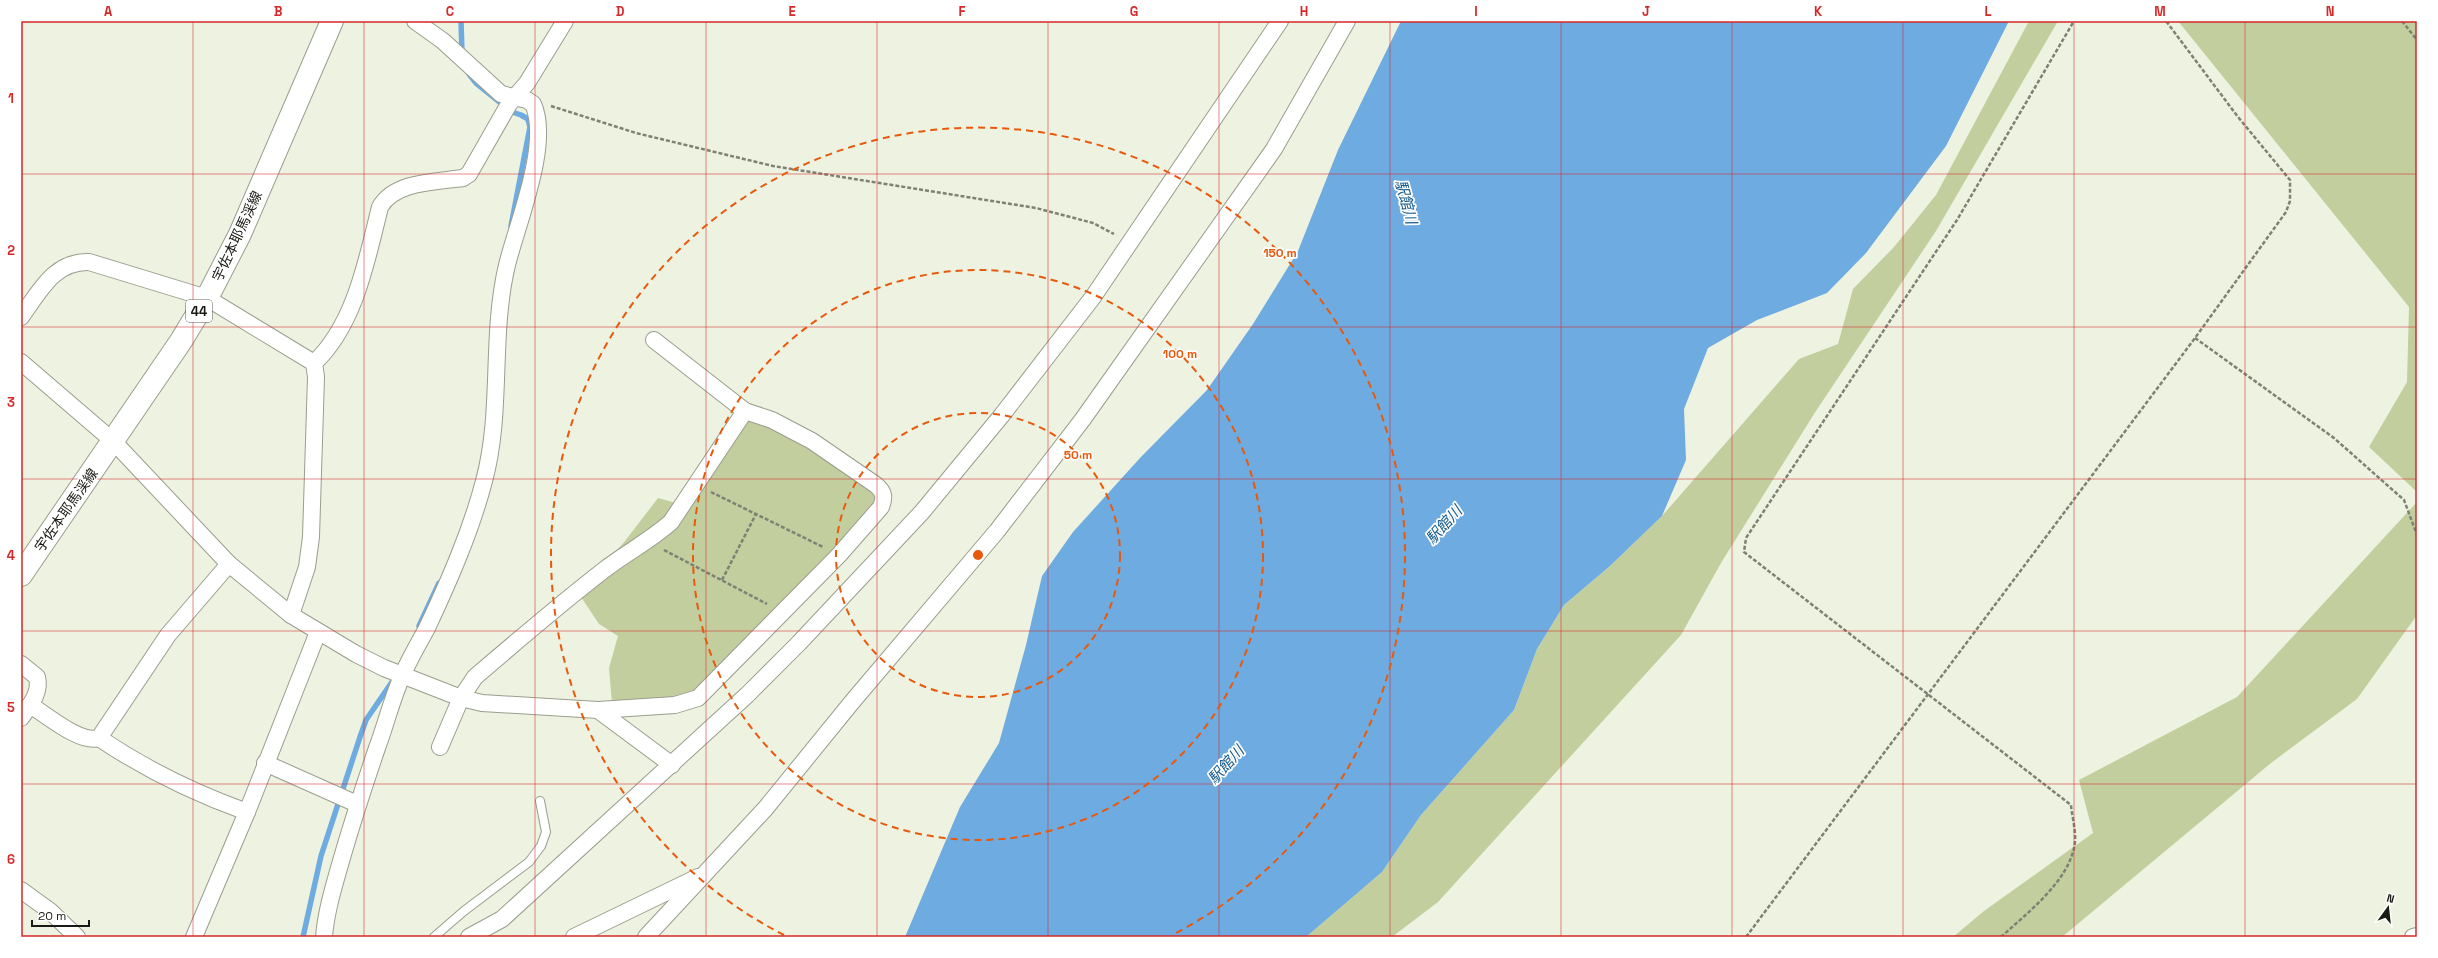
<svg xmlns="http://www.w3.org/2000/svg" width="2438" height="958" font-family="'Space Grotesk','Noto Sans JP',sans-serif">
<rect width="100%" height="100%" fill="#eef2e0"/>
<!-- green -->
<g fill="#c3ce9e">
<polygon points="2029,21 2058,21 1936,231 1814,414 1721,563 1681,635 1438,902 1392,937 1306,937 1382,872 1421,815 1514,710 1537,649 1564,605 1610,566 1662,516 1799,359 1838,344 1853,289 1894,247 1936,195"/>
<polygon points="2178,21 2417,21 2417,492 2369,447 2407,382 2409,307"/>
<polygon points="750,419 756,419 837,463 876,496 875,506 693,695 612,703 609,668 618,636 599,624 579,594 625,541 658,498 676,503 744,421"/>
<polygon points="2417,502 2417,615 2357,699 2271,763 2062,937 1953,937 1984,911 2093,833 2079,780 2237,697"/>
</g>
<!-- water -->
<polygon fill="#6eabe1" points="1401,21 2009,21 1946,146 1866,253 1827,293 1757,320 1708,348 1684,409 1686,460 1662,516 1610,566 1564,605 1537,649 1514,710 1421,815 1382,872 1306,937 905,937 960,807 999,743 1026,645 1042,576 1073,532 1140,458 1207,390 1253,324 1298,251 1338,150"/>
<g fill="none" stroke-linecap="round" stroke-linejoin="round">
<!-- stream -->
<g stroke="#6eabe1" stroke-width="5.5">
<polyline points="461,21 462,53"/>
<polyline points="469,74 476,83 512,112 521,115 528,119 530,127 511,226"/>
<polyline points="419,626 439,583"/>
<polyline points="303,937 321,856 360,737 366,720 394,679"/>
</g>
<defs>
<polyline id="service" points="434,937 464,911 529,862 541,846 546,832 540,801"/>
<g id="minor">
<path d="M21,317C40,291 54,261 89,262L207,298L314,363L316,377L311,537L307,567L291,615"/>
<path d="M21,362L113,441L229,564L291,615L356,654L384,668L461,698L482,703L598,710L675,705L698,698L839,555L881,507C885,497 884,492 876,485L812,441L772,420L745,411L654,340"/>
<path d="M314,363C355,325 367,259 380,207C395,181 436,182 463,178L469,174L509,104L527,83L565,21"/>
<path d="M21,664L37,677C41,693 30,705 21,718"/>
<path d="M30,705C47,715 80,744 99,738L168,635L229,564"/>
<polyline points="598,710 672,765"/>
<path d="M99,738C145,769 194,793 247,812"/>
<path d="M440,747L461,698L475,677C517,641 560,604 604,570C626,553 651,540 671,522L745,411"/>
<polyline points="265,763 357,804"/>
<polyline points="21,890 50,911 77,937"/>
<polyline points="194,937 247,812 318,632"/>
<path d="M324,937C326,911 334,886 341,861C352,823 364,786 377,748C386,724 392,698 403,674C410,658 419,643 427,628C449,581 471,531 484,481C503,411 490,336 507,265C517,224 551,143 533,104L527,100L501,94L443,41L415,21"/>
<polyline points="469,937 502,919 747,695 799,643 922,512 1002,415 1093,297 1280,21"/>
<polyline points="574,937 698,877"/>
<polyline points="646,937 765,809 852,702 997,531 1083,419 1274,149 1347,21"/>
<polyline points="2413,937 2417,936"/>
</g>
<polyline id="primary" points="21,575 181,341 207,298 240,234 332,21"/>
</defs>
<!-- service casing -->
<use href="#service" stroke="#999e8d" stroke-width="10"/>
<!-- minor casing -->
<use href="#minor" stroke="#999e8d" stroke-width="18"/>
<!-- primary casing -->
<use href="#primary" stroke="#999e8d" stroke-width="24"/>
<!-- path -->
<g stroke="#7f8175" stroke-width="2.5" stroke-dasharray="4 2" stroke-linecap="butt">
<polyline points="2402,21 2417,40"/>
<polyline points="551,106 636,133 773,166 1036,208 1093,223 1114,234"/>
<polyline points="2195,338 2334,438 2404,500 2417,535"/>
<polyline points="711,492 823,547"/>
<polyline points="664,550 767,604"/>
<polyline points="722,580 756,514"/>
<polyline points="1746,937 2195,338 2286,212 2290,201 2290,180 2238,117 2166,21"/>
<path d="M2001,937C2027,913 2071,880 2075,842C2076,830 2072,817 2071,805L1744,552L1746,538L1957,220L2074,21"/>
</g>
<!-- service -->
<use href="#service" stroke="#fff" stroke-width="8"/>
<!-- minor -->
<use href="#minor" stroke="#fff" stroke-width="16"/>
<!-- primary -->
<use href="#primary" stroke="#fff" stroke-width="22"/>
</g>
<!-- grid -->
<path fill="none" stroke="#d62828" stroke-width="1" stroke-opacity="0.55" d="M193,21V937M364,21V937M535,21V937M706,21V937M877,21V937M1048,21V937M1219,21V937M1390,21V937M1561,21V937M1732,21V937M1903,21V937M2074,21V937M2245,21V937M21,174H2417M21,327H2417M21,479H2417M21,631H2417M21,784H2417"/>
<!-- distance rings -->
<g fill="none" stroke="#e8590c" stroke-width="2" stroke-dasharray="7 5">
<circle cx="978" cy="555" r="142"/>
<circle cx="978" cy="555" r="285"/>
<path d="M784 935A427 427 0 1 1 1172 935"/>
</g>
<g text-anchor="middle" stroke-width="3.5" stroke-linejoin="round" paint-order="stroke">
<!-- shield labels -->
<rect fill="#fff" stroke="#5e5f5a" stroke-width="1" x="186" y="300" width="26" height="22" rx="3"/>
<g font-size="13" font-weight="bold" fill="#191a14">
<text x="199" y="316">44</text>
</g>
<!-- street labels -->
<g font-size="14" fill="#191a14" stroke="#fff">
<text transform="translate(237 236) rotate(-65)" y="5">宇佐本耶馬渓線</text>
<text transform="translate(66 510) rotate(-55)" y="5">宇佐本耶馬渓線</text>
</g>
<!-- water labels -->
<g font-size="15" font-style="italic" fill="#155a8c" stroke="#fff">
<text transform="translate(1406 202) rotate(75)" y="5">駅館川</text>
<text transform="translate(1444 525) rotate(-48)" y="5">駅館川</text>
<text transform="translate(1226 765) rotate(-48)" y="5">駅館川</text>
</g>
</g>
<circle cx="978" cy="555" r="6" fill="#e8590c" stroke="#fff" stroke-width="2"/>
<g font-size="12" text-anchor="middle" font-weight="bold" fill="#e8590c" stroke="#fff" stroke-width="3.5" stroke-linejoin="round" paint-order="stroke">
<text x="1280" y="257">150 m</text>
<text x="1180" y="358">100 m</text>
<text x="1078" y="459">50 m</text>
</g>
<!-- border -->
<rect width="2438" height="958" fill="none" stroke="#ffffff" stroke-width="44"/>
<!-- north arrow -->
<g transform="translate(2388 908) rotate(15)" stroke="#ffffff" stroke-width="3" paint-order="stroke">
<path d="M0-3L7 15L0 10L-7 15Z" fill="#191a14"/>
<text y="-6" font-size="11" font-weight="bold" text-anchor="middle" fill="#191a14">N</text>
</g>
<!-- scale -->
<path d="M32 920v6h57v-6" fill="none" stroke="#191a14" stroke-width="2"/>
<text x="38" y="920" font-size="12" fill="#191a14" stroke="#ffffff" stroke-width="3" paint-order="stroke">20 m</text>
<rect x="22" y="22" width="2394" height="914" fill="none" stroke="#d62828" stroke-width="1.5"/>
<g font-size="13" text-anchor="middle" font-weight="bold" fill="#d62828">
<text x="108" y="16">A</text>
<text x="278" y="16">B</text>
<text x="450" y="16">C</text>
<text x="620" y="16">D</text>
<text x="792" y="16">E</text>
<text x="962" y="16">F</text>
<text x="1134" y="16">G</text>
<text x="1304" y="16">H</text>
<text x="1476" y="16">I</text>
<text x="1646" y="16">J</text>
<text x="1818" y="16">K</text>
<text x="1988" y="16">L</text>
<text x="2160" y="16">M</text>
<text x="2330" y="16">N</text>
<text x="11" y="103">1</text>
<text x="11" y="255">2</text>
<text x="11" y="407">3</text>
<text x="11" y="560">4</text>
<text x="11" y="712">5</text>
<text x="11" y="864">6</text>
</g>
</svg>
